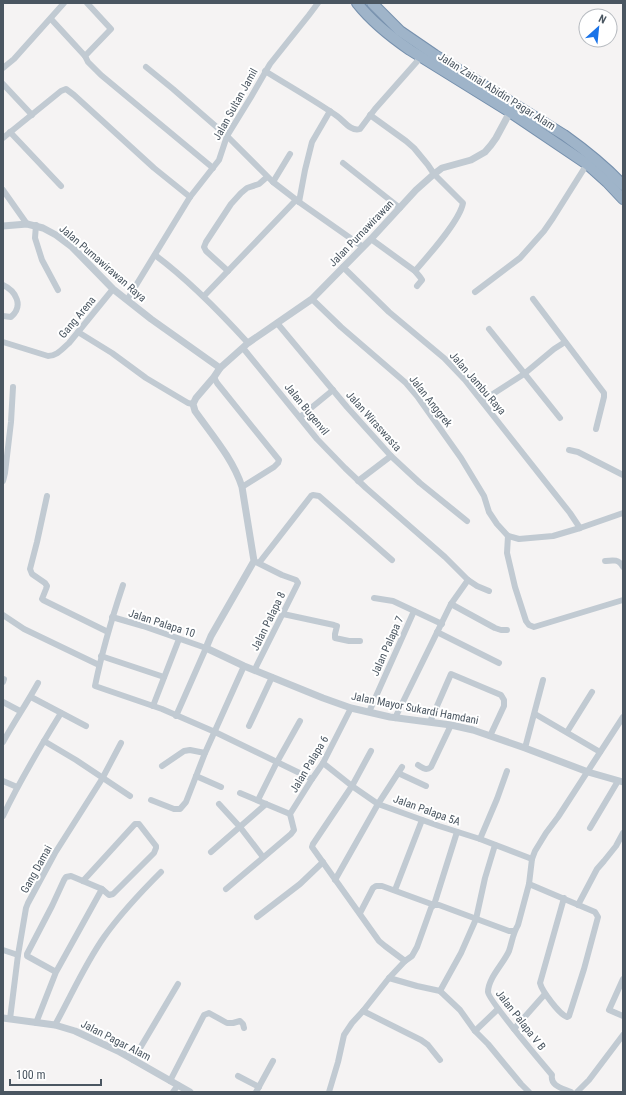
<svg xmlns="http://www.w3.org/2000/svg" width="626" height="1095" font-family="'Roboto Condensed',sans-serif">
<rect width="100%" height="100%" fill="#f5f3f3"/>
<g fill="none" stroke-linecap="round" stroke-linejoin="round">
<defs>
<g id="trunk">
<path d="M357,3C372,22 391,37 410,50L510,112L587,164L607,182L623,199"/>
<path d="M372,3L400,31L435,55L564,135C585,150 605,166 623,185"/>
</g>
</defs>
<!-- trunk casing -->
<use href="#trunk" stroke="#7690ad" stroke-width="12"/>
<!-- minor -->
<g stroke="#c1cad2" stroke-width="6">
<polyline points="51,19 85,56 88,62 101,75 213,168"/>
<polyline points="85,56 111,29 87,3"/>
<polyline points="146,67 173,89 227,136 273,182 299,202 363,247"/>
<polyline points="3,68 14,59 64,3"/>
<path d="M265,71C289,86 314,100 337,116C344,121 351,132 360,129L375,109L421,57"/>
<polyline points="3,84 32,115"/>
<path d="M370,115L406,141L414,148L428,165L434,174L463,203C460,221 427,257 415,271"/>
<polyline points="10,132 61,186"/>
<polyline points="3,138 61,91 66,89 74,95 154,168 190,197"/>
<polyline points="343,163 400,208"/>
<polyline points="273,182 290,154"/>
<polyline points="3,190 27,224"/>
<polyline points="299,202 305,170 312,142 330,111"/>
<polyline points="36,225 35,238 42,260 58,290"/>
<polyline points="371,239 415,271 420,277 422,280 417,286"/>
<path d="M155,255C190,281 219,311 248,343"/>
<polyline points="343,267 389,312 444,358 465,380 570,513 580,528"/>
<polyline points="228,271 206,251 204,247 206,242 231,204 241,193 247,188 259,184 267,177"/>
<path d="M3,285C16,291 24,306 11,317L3,316"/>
<polyline points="475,292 520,258 544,231 553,218 587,164"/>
<polyline points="204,296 296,200"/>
<polyline points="312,299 341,327 406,383 417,396 461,458 484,496 489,512 497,524 508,536 519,539 553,536 580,528 623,513"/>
<polyline points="533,299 604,393 604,397 596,429"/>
<polyline points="127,300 190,197 219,160 227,136 251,97 270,64 309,15 318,3"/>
<polyline points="277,323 347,407 391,456 420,483 467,521"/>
<polyline points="489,329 560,418"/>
<polyline points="78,332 112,353 146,378 188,403 193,404"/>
<path d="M3,342L48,356C57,356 62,349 69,343L113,289"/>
<polyline points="243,348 317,439 345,468 366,488 445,557 468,580 477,586 489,591"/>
<polyline points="214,377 217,383 279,460 278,463 274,467 242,487"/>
<polyline points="482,401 524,374 554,349 565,342"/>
<polyline points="300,417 333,390"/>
<polyline points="569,450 578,452 623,475"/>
<polyline points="3,481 5,473 11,422 13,387"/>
<polyline points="358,481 391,456"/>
<polyline points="47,496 37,542 30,569 32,574 45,583 47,586 46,589 42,599 43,600 108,632"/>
<polyline points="508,536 507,553 515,587 526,621 529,625 534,627 623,600"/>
<path d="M605,561C613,560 619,559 623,567"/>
<polyline points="259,563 311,496 313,495 319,496 392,560"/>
<path d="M123,585C112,618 102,651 95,686L162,709L215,732L312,779"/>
<polyline points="374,598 393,601 442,624"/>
<polyline points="451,604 495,628 501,630 507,630"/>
<polyline points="283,614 334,625 337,626 335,634 335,638 349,641 360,641"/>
<polyline points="3,615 24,629 99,665"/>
<polyline points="112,617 143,626 206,648 176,716"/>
<polyline points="437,632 499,663"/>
<polyline points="101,656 164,677"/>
<polyline points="255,669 298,583 296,580 282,575 256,562"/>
<polyline points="3,682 4,679"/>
<polyline points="31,697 86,726"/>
<polyline points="3,702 20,711"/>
<polyline points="153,706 179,639"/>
<polyline points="369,712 414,611"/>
<polyline points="535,714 600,752"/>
<polyline points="395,718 451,604 468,580"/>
<polyline points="430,722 451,674 501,695 504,700 504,706 490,736"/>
<polyline points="249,726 272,677"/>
<polyline points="567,732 592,692"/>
<polyline points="44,741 76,760 130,796"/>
<path d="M3,742C14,722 27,703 38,683"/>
<polyline points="525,748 543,680"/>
<polyline points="371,751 352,786 313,844 312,847 379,941 385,946 405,961"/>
<polyline points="323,763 352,786 378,804 439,826 480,839 532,859"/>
<path d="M418,765C423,768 426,771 431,767L451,725"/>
<polyline points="162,766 184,751 190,750 205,753"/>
<polyline points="398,773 426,786"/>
<polyline points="196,776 221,787"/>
<polyline points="3,781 17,787"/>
<polyline points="240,793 290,814"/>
<polyline points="151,800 174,809 180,809 186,802 205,753 244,666"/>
<polyline points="258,800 277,762 300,721"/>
<polyline points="219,804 240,827 263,857"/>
<path d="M3,816C20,780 40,747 61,713"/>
<polyline points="590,828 618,781"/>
<polyline points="480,839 497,799 507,771"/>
<polyline points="211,852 266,804"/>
<polyline points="335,880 378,804 402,767"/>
<polyline points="83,881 135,824 139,824 156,846 156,848 154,853 113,894 109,895 102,889"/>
<path d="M529,884L595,912L598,917L584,969L569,1016L567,1017C559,1014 542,991 540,983L564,898"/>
<polyline points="226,889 291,834 294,830 290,814 312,779 323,763 351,708"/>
<polyline points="395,890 422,820"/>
<polyline points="578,905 597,869 604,861 616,846 623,833"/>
<polyline points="360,913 373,888 376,886 382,886 434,905 457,832"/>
<polyline points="257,917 300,884 323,862"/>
<polyline points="3,950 18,955"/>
<polyline points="389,978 417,986 440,991 460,1010 475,1031 488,1044 521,1084 529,1092"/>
<polyline points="623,979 609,1010 623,1016"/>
<polyline points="440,991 461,953 476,919 485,878 495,845"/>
<polyline points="363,1011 421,1040 428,1045 440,1060"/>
<polyline points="10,1019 18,955 26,908 28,903 55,853 102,779 121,743"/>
<polyline points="36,1023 56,972 102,889 71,876 66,877 64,880 52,906 27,954 27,956 56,972"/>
<path d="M55,1025C71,996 85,964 104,937C121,913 141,892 161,872"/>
<polyline points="514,1029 545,994"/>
<polyline points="475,1031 498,1009"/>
<polyline points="133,1060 178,984"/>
<polyline points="238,1076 259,1087"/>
<polyline points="170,1081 204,1015 209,1013 227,1023 233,1023 240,1021 243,1024 244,1028"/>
<polyline points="173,1092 178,1085"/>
<polyline points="256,1092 273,1061"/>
<polyline points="329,1092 338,1062 344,1035 352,1023 363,1011 389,978 405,961 412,956 417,947 431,908 434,905 439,905 509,931 514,931"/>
<path d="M571,1092C562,1088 550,1086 552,1075C543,1064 488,1000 488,992C488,978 504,963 509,951C512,942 513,933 518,925L529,884L532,859L535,851L546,833L558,817L623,717"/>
<polyline points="577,1092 589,1080 623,1035"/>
</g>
<!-- tertiary -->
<g stroke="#c1cad2" stroke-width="7">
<path d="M510,112L496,138L491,145L485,152L471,160L442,168L434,174L416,190L371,239L312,299L248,343L220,368L214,377L196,398L193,404L195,411C212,435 233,459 242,487L254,561L211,636L206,648L244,666L323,698L351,708L390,717L451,725L473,730L525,748L588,772L623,782"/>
<polyline points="3,226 27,224 43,228 56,235 72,247 113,289 151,319 220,368"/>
<polyline points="3,1018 55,1025 75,1031 118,1051 190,1092"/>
</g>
<!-- trunk -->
<use href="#trunk" stroke="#9fb4c9" stroke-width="10"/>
</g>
<g text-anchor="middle" stroke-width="4" stroke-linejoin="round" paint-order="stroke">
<!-- street labels -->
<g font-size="11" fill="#4a5661" stroke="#fff">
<text transform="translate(497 91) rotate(32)" y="4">Jalan Zainal Abidin Pagar Alam</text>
<text transform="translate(235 104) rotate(-61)" y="4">Jalan Sultan Jamil</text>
<text transform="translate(361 233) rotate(-46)" y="4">Jalan Purnawirawan</text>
<text transform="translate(103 263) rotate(41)" y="4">Jalan Purnawirawan Raya</text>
<text transform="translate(77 317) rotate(-50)" y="4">Gang Arena</text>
<text transform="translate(478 383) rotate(49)" y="4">Jalan Jambu Raya</text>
<text transform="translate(431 401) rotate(52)" y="4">Jalan Anggrek</text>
<text transform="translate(307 409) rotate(51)" y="4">Jalan Bugenvil</text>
<text transform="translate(374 421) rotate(48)" y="4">Jalan Wiraswasta</text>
<text transform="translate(268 621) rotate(-64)" y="4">Jalan Palapa 8</text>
<text transform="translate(162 623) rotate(18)" y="4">Jalan Palapa 10</text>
<text transform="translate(387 646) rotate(-66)" y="4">Jalan Palapa 7</text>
<text transform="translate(415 708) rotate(11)" y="4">Jalan Mayor Sukardi Hamdani</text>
<text transform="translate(309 764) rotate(-59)" y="4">Jalan Palapa 6</text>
<text transform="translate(427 810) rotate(20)" y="4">Jalan Palapa 5A</text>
<text transform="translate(36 869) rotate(-61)" y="4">Gang Damai</text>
<text transform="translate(521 1020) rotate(52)" y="4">Jalan Palapa V B</text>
<text transform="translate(116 1040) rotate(27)" y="4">Jalan Pagar Alam</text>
</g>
</g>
<!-- border -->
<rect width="626" height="1095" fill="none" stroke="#4a5661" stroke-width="8"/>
<!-- north arrow -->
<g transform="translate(598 28) rotate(27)"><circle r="19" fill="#ffffff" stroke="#b7bbc0"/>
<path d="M0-3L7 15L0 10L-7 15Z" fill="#1a73e8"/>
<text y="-6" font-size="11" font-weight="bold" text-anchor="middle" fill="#4a5661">N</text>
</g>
<!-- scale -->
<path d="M10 1079v6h91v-6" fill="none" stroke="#4a5661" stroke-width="2"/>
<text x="16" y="1079" font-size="12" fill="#4a5661" stroke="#ffffff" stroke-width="3" paint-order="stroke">100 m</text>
</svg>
